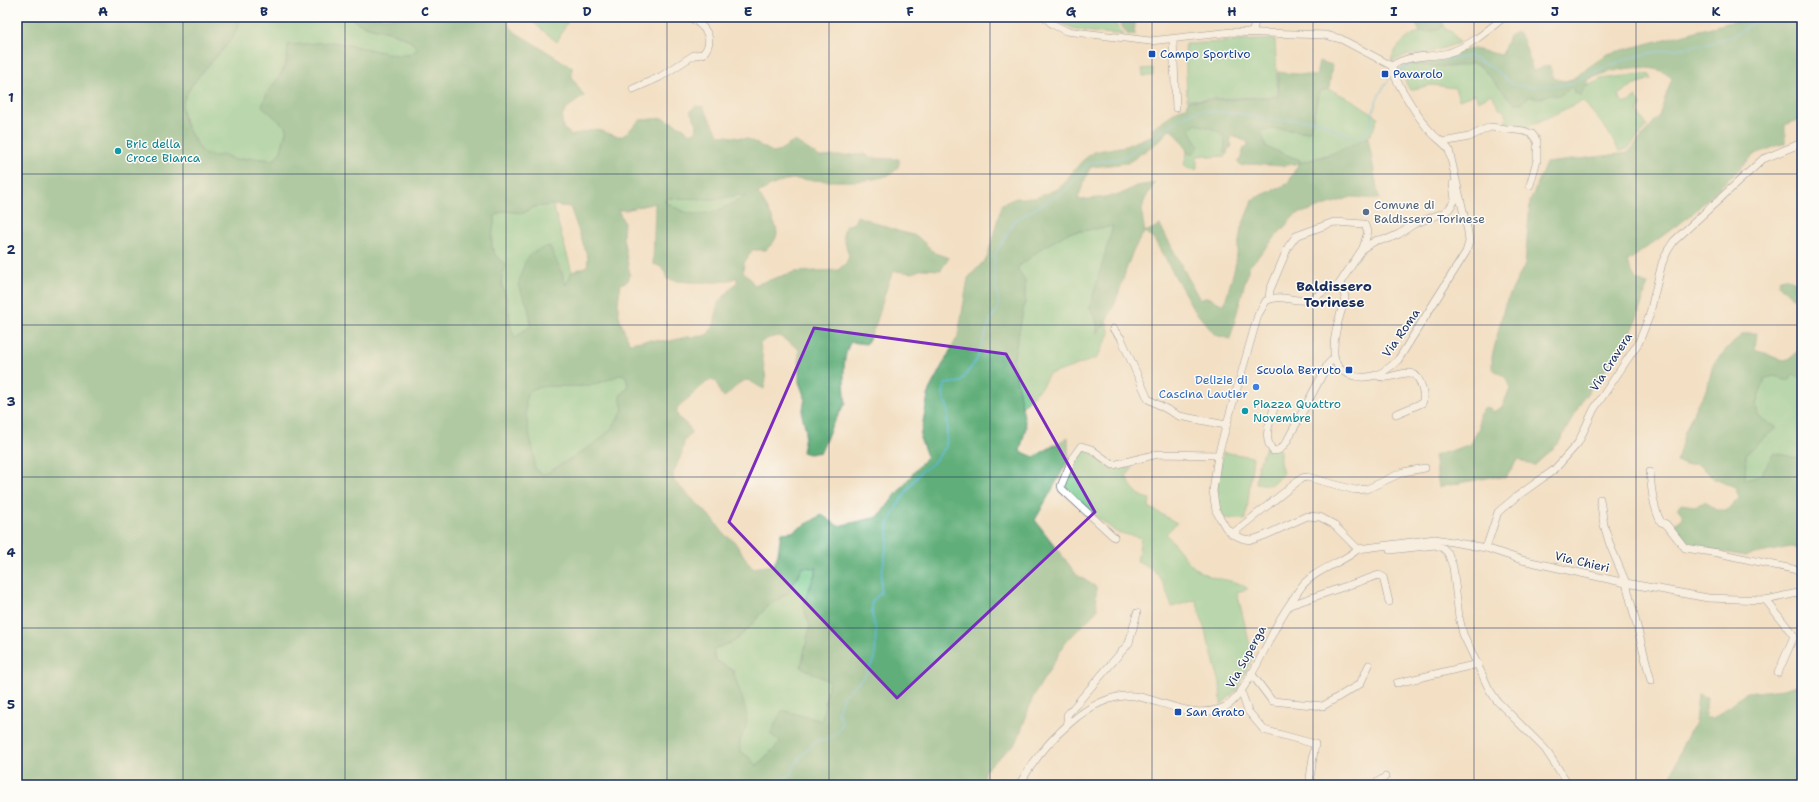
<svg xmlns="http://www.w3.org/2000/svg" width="1819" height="802" font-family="'Shantell Sans',sans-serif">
<rect width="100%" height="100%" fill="#fdfcf7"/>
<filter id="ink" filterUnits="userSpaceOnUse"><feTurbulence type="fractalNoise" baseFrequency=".025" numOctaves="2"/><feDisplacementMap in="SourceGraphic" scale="8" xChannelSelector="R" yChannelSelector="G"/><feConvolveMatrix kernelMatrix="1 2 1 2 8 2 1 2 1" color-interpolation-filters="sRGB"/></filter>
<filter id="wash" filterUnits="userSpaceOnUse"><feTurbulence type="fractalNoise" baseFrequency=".012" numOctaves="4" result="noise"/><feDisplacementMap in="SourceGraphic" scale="16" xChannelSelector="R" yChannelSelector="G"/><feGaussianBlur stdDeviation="0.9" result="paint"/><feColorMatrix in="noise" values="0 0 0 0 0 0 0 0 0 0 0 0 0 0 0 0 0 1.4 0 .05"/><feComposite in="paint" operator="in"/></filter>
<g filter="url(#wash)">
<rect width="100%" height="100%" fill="#f3e0c4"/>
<!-- green -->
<g fill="#75ca8e" stroke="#487c76">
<path d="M241,17H350C367,34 399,26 418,49L408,55H397L333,42L288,45C288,65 279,80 265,94L287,128L281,151L274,160L252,158L235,160L225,155L214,156L203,153C195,140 183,124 182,108C182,87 222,54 233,37C237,31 238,23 241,17Z"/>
<polygon points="527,17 564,17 567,23 557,42"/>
<path d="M1052,17H1110L1124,35C1100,32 1072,34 1052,17Z"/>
<path d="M1444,26L1447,30L1452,32L1459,43L1424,54L1406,55L1391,62C1391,51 1408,34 1420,32C1431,29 1432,32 1444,26Z"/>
<polygon points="1275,39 1278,96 1187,100 1185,44"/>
<path d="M1471,63C1486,65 1499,84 1507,97L1527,99L1529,96L1543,98L1549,94L1556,96L1571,86L1575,93L1601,79L1641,74L1650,75L1651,79L1633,85L1618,95L1623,103H1628L1636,97L1641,105L1638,112L1647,126L1628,149L1619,151L1607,130L1583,101L1525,128L1508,125L1505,120L1507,118L1503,109L1500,110L1492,94L1478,101L1475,94L1459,100L1455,88L1431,85L1410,90L1399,71C1407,58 1437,68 1450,67C1457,66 1465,66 1471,63Z"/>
<polygon points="1153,68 1153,76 1143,76 1142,69"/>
<path d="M1329,89L1354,101L1378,117C1375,123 1374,131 1369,136C1357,147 1316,158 1300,163V160L1266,147L1261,131C1278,126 1292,132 1310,131L1319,91Z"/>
<path d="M1194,124C1202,125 1223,131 1225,139C1226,142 1224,148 1224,152L1227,154L1226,156L1209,157L1208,155L1197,156V169C1192,170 1187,169 1184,164L1187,153L1192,154L1197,142L1190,130Z"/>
<path d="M740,195H747C729,206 704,220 683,211C676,209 670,204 663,201L669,198L717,199Z"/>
<path d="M553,205L572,272L566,286L560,265L518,285L528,306L531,325L515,338L511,328L507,300L502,285V274L505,270C487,247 492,243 495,216L503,211L524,213L533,207Z"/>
<polygon points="1113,226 1090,307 1097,323 1097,333 1107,322 1110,334 1097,358 1061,371 1049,374 1042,386 1021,408 1013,361 1025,302 1025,280 1017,268 1042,248 1068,233"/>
<path d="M621,374L626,376L628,387L620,396L623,409C610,442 575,454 548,473L542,474C540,472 536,471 535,468C533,465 534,459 534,456C530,433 523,417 527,393C537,382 567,388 582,386C595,385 609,380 621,374Z"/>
<polygon points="1793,374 1802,380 1802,459 1774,453 1760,476 1745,480 1746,454 1776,428 1758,416 1756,403 1765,378 1774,376 1790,380"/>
<polygon points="1268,443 1280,450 1280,462 1283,473 1276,481 1269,485 1256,483 1258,466"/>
<path d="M1083,450H1087L1112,469L1133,468L1126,476C1131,487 1138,497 1150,499L1149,507L1177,523L1166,534C1179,548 1189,568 1207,575C1221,581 1237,579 1248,589L1237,592L1253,657L1236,691L1221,705L1220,683L1196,600L1172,607C1163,583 1162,572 1137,561L1141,538L1116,532L1088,510L1065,486C1069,476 1073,455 1083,450Z"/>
<path d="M1223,452L1253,457L1246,520L1223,518C1212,494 1219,477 1223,452Z"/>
<polygon points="803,567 817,568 803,606 810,626 801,667 829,681 822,721 781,742 756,766 749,757 740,751 738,740 744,730 734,671 715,660 713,649 733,642 749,628 769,604 787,594"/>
</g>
<!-- forest -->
<g fill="#60ae79" stroke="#3e6e6c" fill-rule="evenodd">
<path d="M17,17H241C238,24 236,31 233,37C220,55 184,85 182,108C181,123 195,140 203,153L214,156L225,155L235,160L252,158L274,160L281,151L287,128L262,106C266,90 279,81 285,67C288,60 288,52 288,45L333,42L397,55H408L418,49C399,25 367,34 350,17H508V24L515,32L572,67V77L584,96L567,108L562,117L563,128L572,135L596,129L616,136H623L640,120L663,118L684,128L689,134L696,132L697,124L690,111L696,106L703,107L719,135L748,139L775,153L795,141L820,157L866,154L870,158L899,159C904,191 809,179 792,179C782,180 766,188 758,193C763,200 778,226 777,234C776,241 770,246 766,250H752L744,263L743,272L748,276L754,285L794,272L838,270L846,263L849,256L843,236L845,226L854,223L857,216L898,231L917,236L935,253L949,258L941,270L922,269L913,273L894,271C881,294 882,320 866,344L851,342C841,355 844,387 846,403L831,427L821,452L809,454L802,452L806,430L802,415L805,398L799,382V349L779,336L769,338L760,343L766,379L764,389C759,387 754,383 750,381C740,377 732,393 724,397L720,393L717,382L712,380L707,382L677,408C674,421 690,421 691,433L684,442L682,453L673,474L674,481L712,518L725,535L734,541L752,568L774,565L778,554L781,533L792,532L822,515L838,526L878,517L927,456L920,438L929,390L958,336L968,278L987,258L1002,204L1016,198H1035L1059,188L1082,161L1093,152L1125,146L1153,135L1152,128L1181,108L1187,107L1188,101L1279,97L1278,72L1316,76L1319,61L1332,65L1329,89L1319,91L1310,131C1293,132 1278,126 1261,131L1266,147L1300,160V163L1332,154L1368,137L1379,199L1352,197L1295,215L1249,267L1230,339L1215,335L1194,310L1155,241L1145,232C1121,262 1124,302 1097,334V323L1090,307L1113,226L1068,233L1042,248L1017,268L1025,280V302L1013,361L1026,427L1020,451L1034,457L1068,437L1069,459L1035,520L1077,575L1096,587L1097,611L1066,642L1033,697L1017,742L985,770L984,785H17ZM1195,124C1202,125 1223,131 1225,139C1226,143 1224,148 1224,152L1227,154L1229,147L1231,148L1232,144L1230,143L1232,136L1248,142L1247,148H1244L1240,160L1237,162L1242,166L1249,164L1283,166L1299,163L1287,184L1253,199L1241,228L1235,267L1224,305L1207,297H1204L1201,301L1199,298L1160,225L1145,232C1140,207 1141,204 1155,183L1136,186L1119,195L1081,200L1078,198L1088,172L1091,167L1128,163L1159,141L1169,130C1176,131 1186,146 1187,153L1192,154L1199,147L1190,130ZM739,195L746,196C729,207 705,219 683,212C677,209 670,204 664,201L669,198L717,199ZM655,203L653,264C662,266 665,270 667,279C682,283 725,285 737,277V282L718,303L714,325L708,334L703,336L686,337L670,341L648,340L629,343C628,336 624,332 622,325C616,309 618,300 621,284L628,281L630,275L623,237L624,222L618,210H626ZM553,205L570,207L588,258L587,266L572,272L566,285L550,246C524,253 525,261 518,285L528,306L531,325L515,338L511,328L507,300L502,285L501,279L506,264C485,252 493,237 495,216L503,211L524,213L533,207ZM621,374L626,376L628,387L620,396L623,409C610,442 575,454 548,473L542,474C539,472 536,471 535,468C533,464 534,459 534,455C530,433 523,417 527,393C537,382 567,388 582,386C595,385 609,380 621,374ZM803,567L817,568L803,606L810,626L801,667L829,681L822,721L782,710L770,734L781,742L757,766L749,757L740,751C738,735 746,734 747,720C748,710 736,683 733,671L715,660L713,649L733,642L749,628L769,604L787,594Z"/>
<polygon points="1115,17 1152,17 1136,21 1134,26 1135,35 1128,35"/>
<polygon points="1412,17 1442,17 1444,26 1433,31 1420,32"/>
<path d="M1735,17H1792L1802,29V118L1785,125V143L1755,154L1691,215L1627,262L1636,280L1648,284L1635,324L1612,361L1583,399L1558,444L1534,466L1518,459L1505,478L1492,477L1439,487L1434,456L1471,444L1479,427V415L1485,407L1490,408L1493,412L1502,407L1510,389L1506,378L1492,369V357L1505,304L1525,264L1530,202L1546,163L1628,153L1659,116L1672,78C1652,59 1610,70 1587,80L1589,85L1585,87L1580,96L1571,87C1563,95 1559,97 1549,94C1542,99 1537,99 1529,96L1522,103H1514L1478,64L1471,63L1464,66L1457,65L1450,67L1409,65L1410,63L1440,59L1469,48L1502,55L1509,36L1517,32L1523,39L1533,71L1549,65L1554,78L1564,81L1572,79L1607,54L1735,21Z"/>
<polygon points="1784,278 1794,281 1802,290 1802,303 1789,295 1778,284 1779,279"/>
<path d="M1749,333H1757L1755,350C1759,352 1763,352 1767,354C1786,363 1790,362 1802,345V380L1793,374L1790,380L1774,376L1765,378L1756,403L1758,416L1776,428L1746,454L1745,480L1760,476L1774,453L1802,459V550L1791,547L1745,556L1690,546L1675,530L1673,525L1682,519V514L1677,508L1681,504L1694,506L1705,502L1716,510H1728L1739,498L1735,487L1714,479L1701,466L1696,464L1685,465L1677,461L1685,431L1697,404L1707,390L1713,364L1733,342L1742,335Z"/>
<polygon points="1802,677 1802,785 1668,785 1683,744 1695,722 1698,694 1707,697 1705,717 1713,719 1746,693 1783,689 1800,684"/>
</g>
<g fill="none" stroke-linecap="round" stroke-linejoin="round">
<!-- stream -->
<g stroke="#5cbada" stroke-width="1.5">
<path d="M1398,70C1419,59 1446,62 1469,56L1493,68L1512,84L1528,87L1572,84"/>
<path d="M1575,82C1597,70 1623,59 1646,54C1680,46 1735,48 1757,17"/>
<path d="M1181,118L1199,110L1242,114L1277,120H1309L1322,122L1350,138H1360C1373,129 1371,116 1376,102C1379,93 1385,86 1390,78"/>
<polyline points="740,785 745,783 758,785"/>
<path d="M764,785L791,775C797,757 805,753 817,740H826L839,731L842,722L838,712L843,696L863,678L875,659L876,630L872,615V601L881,593V577L888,540V525L898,504L911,485L921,472L932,464L946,447L948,410L943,395L945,384L960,382L976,361L990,320L999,308L994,270L995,255L1014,221L1066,190L1089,163L1124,157L1179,120"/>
</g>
</g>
</g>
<g filter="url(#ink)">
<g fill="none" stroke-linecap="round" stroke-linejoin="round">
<defs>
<g id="minor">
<polyline points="1045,17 1052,24 1066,31 1150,41 1232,32 1325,35 1341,39 1392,66"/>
<polyline points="1253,31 1256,17"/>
<polyline points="1173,40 1176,108"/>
<path d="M1392,66C1408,54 1429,58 1448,53C1470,46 1486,32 1504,17"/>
<path d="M633,89L660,77L694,55L703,54C717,38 703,25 690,17"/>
<polyline points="1443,142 1469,137 1490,127 1524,131 1532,134 1537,141 1537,160 1530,185"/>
<polyline points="1338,286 1363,248 1377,240 1388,239 1399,234 1414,224 1443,213 1449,209 1455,200 1453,184"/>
<polyline points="1269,299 1270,290 1288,247 1296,236 1334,222 1364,224 1368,231 1363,248"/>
<polyline points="1113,329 1121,338 1148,399 1179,416 1226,425"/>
<path d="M1376,375C1393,385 1414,357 1422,388C1423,393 1425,398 1422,403L1396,414"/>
<path d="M1274,408C1270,423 1262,437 1273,451C1280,451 1283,447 1287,441L1328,364L1334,358"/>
<path d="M1650,472C1651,487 1653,508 1661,522L1666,524L1685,548L1718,553L1802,571"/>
<polyline points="1600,499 1604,525 1610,545 1626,583 1651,681"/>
<polyline points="1232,534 1302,478 1307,477 1355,490 1367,489 1403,472 1425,468"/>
<polyline points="1114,537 1062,489 1061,486 1073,457 1081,446 1091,449 1113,465 1158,454 1218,455"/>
<polyline points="1486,548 1498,512 1516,497 1554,470 1578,443 1594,409 1639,342 1649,317 1662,263 1668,250 1674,241 1763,159 1802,143"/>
<path d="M1358,549L1333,524L1320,517L1307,516L1266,535L1252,540L1244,539L1232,534L1226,528L1216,511L1213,491L1218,455L1258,315L1266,301C1279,293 1293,302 1307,300C1319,299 1327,283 1341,286L1344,292L1345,298C1340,316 1333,334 1334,353C1334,374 1358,381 1376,375C1384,372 1392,366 1398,360L1466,252L1469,242L1468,232L1449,150C1444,142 1437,139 1431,132C1422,123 1392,78 1392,66"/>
<polyline points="1358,549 1435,539 1486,548 1522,560 1626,583 1708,598 1766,600 1802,592"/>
<polyline points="1390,550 1435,545 1443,548 1448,553 1453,567 1459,617 1463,634 1489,689 1497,701 1545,749 1569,785"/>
<polyline points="1766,600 1794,636 1778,673"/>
<polyline points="1290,605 1379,575 1383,577 1389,602"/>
<polyline points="1251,673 1272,701 1323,706 1360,684 1369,665"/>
<polyline points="1397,683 1478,664"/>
<polyline points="1241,691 1248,711 1264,730 1315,744 1310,778 1312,785"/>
<polyline points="1068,724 1067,715 1129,643 1137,613"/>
<path d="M1019,785C1040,748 1092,687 1140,697C1167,703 1197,720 1225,707C1244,698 1267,643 1278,623C1284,612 1292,601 1299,590C1313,569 1340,565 1358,549"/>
<polyline points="1373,785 1385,777"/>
</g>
</defs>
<!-- minor casing -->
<use href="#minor" stroke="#3b4a6d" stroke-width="8"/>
<!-- minor -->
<use href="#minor" stroke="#fff" stroke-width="7"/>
</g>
</g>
<!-- marked area -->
<path d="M0 0H1819V802H0ZM814,328L1006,354L1095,512L897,698L729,522Z" fill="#f3e0c4" fill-opacity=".55" fill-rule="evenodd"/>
<path fill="none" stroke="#7b2cbf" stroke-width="3" stroke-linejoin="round" d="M814,328L1006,354L1095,512L897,698L729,522Z"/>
<!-- grid -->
<path fill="none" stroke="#1b2f5e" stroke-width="1" stroke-opacity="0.55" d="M183,17V785M345,17V785M506,17V785M667,17V785M829,17V785M990,17V785M1152,17V785M1313,17V785M1474,17V785M1636,17V785M17,174H1802M17,325H1802M17,477H1802M17,628H1802"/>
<!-- markers -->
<g fill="#1a4fb4" stroke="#fdfcf7" stroke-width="1.5">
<rect x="1148" y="50" width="8" height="8" rx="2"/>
<rect x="1381" y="70" width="8" height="8" rx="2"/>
<rect x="1345" y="366" width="8" height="8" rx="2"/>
<rect x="1174" y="708" width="8" height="8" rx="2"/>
</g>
<g fill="#0f9aa8" stroke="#fdfcf7" stroke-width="1.5">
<circle cx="118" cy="151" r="4"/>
<circle cx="1245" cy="411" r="4"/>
</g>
<circle fill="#5c6f8a" stroke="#fdfcf7" stroke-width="1.5" cx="1366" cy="212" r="4"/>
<circle fill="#3f7fe0" stroke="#fdfcf7" stroke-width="1.5" cx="1256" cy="387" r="4"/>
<g text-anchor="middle" stroke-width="3" stroke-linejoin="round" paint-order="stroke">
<!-- transit labels -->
<g font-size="12" fill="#164399" stroke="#fdfcf7" text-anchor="start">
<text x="1160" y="58">Campo Sportivo</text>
<text x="1393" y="78">Pavarolo</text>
<text x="1341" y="374" text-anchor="end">Scuola Berruto</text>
<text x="1186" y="716">San Grato</text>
</g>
<!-- culture labels -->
<g font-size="12" fill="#0d838f" stroke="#fdfcf7" text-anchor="start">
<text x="126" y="148">Bric della<tspan x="126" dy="14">Croce Bianca</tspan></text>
<text x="1253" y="408">Piazza Quattro<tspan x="1253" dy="14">Novembre</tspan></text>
</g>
<!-- service labels -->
<g font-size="12" fill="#4e5e75" stroke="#fdfcf7" text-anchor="start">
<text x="1374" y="209">Comune di<tspan x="1374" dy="14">Baldissero Torinese</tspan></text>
</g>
<!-- street labels -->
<g font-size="12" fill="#1b2f5e" stroke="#fdfcf7">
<text transform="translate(1401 333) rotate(-55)" y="4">Via Roma</text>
<text transform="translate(1611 362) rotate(-57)" y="4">Via Cravera</text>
<text transform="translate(1582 562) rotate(13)" y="4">Via Chieri</text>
<text transform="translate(1246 657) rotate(-61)" y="4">Via Superga</text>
</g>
<!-- shop labels -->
<g font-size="12" fill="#366cbe" stroke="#fdfcf7" text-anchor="end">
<text x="1248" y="384">Delizie di<tspan x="1248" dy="14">Cascina Lautier</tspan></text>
</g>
<!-- quarter labels -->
<g font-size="14" font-weight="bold" fill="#1b2f5e" stroke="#fdfcf7">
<text x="1334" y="291">Baldissero<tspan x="1334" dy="16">Torinese</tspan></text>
</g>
</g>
<!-- margin -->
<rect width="1819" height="802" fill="none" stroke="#fdfcf7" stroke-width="44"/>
<rect x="22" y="22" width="1775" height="758" fill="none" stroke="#1b2f5e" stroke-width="1.5"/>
<g font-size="13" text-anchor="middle" font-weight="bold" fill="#1b2f5e">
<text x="103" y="16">A</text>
<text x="264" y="16">B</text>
<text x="425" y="16">C</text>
<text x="587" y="16">D</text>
<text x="748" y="16">E</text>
<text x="910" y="16">F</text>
<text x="1071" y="16">G</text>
<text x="1232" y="16">H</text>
<text x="1394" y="16">I</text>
<text x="1555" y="16">J</text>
<text x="1716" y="16">K</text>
<text x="11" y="102">1</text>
<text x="11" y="254">2</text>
<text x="11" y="406">3</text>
<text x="11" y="557">4</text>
<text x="11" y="709">5</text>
</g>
</svg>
